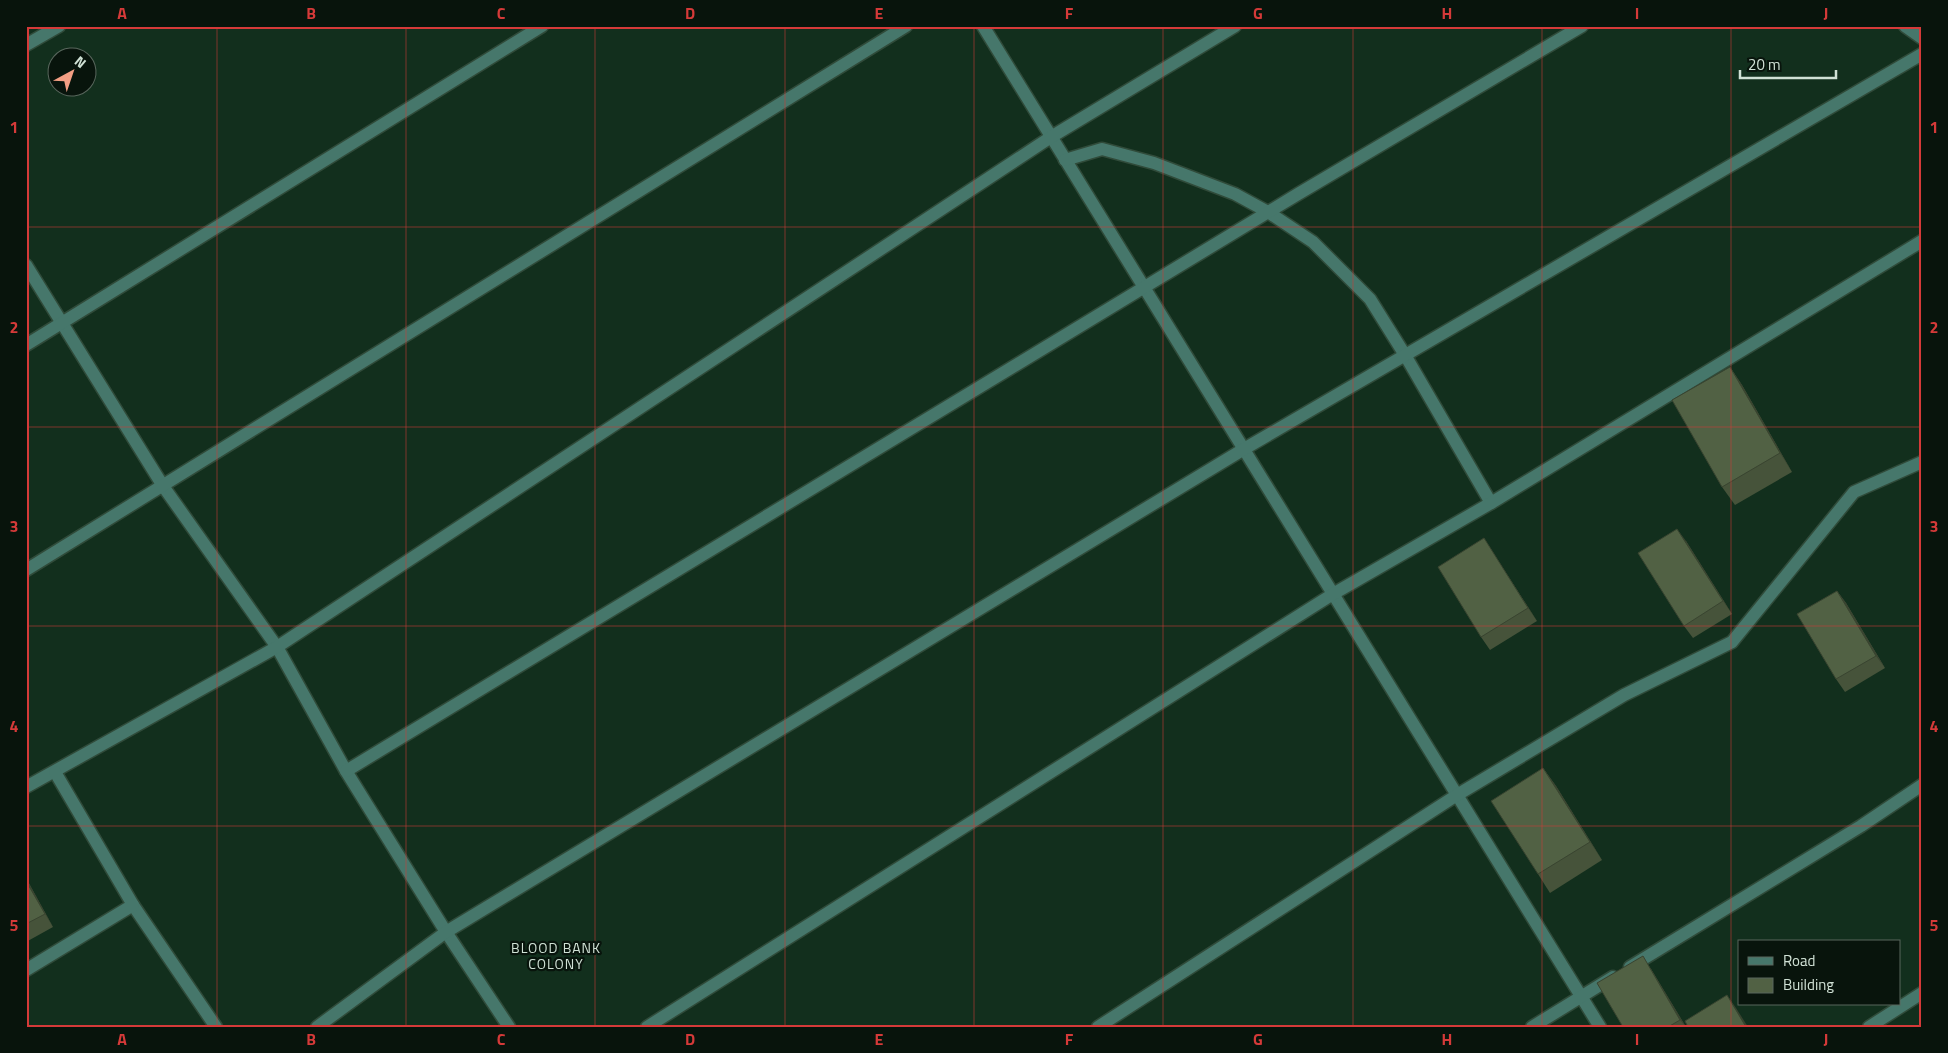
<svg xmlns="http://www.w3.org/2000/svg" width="1948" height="1053" font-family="'Titillium Web',sans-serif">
<rect width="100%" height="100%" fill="#122f1d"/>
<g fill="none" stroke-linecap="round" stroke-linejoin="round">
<defs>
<g id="minor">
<polyline points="983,26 1600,1027"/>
<polyline points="1905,26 1922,38"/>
<polyline points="26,45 59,26"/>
<polyline points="1065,160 1102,149 1154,163 1235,194 1268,212 1313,242 1370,299 1405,355 1491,503"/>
<polyline points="26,265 163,486 277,647 346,771 446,932 509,1027"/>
<polyline points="26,345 542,26"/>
<polyline points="26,570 906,26"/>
<polyline points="346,771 1298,194 1582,26"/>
<polyline points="26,787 277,647 1051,137 1235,26"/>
<polyline points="133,905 216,1027"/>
<polyline points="1630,967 1861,826 1922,785"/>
<polyline points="26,970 133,905 55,772"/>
<polyline points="317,1027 446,932 1244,449 1922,54"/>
<polyline points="647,1027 1333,594 1491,503 1922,241"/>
<polyline points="1098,1027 1457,795 1624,695 1732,642 1854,492 1922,462"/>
<polyline points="1532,1027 1613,977"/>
<polyline points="1869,1027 1922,993"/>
</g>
</defs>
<!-- minor casing -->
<use href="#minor" stroke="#304b3a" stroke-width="15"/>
<!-- minor -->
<use href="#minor" stroke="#46776b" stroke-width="12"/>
</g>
<!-- wall -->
<g fill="#46533a">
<polygon points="1730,367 1742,385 1792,472 1735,505 1722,487"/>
<polygon points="1484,538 1492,551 1537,621 1490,650 1481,637"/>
<polygon points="1686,541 1732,614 1693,638 1684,626"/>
<polygon points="1837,591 1846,603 1885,668 1845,692 1836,679"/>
<polygon points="1543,768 1556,786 1602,860 1550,893 1538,874"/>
<polygon points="26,878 53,927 26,942"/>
<polygon points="1651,969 1686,1027 1623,1027"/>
</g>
<!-- shaded-wall -->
<g fill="#394430">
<polygon points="1730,367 1742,385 1792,472 1780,453"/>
<polygon points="1677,529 1686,541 1732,614 1723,601"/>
<polygon points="1484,538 1492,551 1537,621 1528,608"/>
<polygon points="1837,591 1846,603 1885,668 1876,656"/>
<polygon points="1543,768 1556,786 1602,860 1590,842"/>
<polygon points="26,878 53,927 45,914 26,881"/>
<polygon points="1643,956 1651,969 1686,1027 1680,1020"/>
<polygon points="1727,995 1736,1008 1748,1027 1746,1027"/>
</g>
<!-- building -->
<g fill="#516144" stroke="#394430">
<polygon points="1730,367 1780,453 1722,487 1672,400"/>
<polygon points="1677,529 1723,601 1684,626 1638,553"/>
<polygon points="1484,538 1528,608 1481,637 1438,567"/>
<polygon points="1837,591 1876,656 1836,679 1797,614"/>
<polygon points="1543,768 1590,842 1538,874 1491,801"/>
<polygon points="26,881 45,914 26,924"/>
<polygon points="1643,956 1680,1020 1668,1027 1623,1027 1597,983"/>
<polygon points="1727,995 1746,1027 1688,1027 1685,1021"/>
</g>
<!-- grid -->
<path fill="none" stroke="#d53a39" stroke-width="1" stroke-opacity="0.55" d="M217,26V1027M406,26V1027M595,26V1027M785,26V1027M974,26V1027M1163,26V1027M1353,26V1027M1542,26V1027M1731,26V1027M26,227H1922M26,427H1922M26,626H1922M26,826H1922"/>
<g text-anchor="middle" stroke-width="4.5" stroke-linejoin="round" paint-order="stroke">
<!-- neighbourhood labels -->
<g font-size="14" letter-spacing="1" fill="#d0e1d5" stroke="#08140c">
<text x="556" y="953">BLOOD BANK<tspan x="556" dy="16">COLONY</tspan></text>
</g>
</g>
<!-- border -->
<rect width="1948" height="1053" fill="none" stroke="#08140c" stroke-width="55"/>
<!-- legend -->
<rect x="1738" y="940" width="162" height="65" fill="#08140c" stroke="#58665c"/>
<rect x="1748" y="957" width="25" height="8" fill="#46776b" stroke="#58665c"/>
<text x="1783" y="966" font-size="15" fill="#d0e1d5">Road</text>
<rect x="1748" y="978" width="25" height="15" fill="#516144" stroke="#58665c"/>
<text x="1783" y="990" font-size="15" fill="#d0e1d5">Building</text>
<!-- north arrow -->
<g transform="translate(72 72) rotate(40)"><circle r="24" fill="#08140c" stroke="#58665c"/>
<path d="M0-4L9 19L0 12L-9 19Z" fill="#f39f84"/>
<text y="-8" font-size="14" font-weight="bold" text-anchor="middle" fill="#d0e1d5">N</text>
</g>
<!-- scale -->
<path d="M1740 70v8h96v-8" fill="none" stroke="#d0e1d5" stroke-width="2.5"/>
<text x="1748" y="70" font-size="15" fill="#d0e1d5" stroke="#08140c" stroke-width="4" paint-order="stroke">20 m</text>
<rect x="28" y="28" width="1892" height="998" fill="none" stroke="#d53a39" stroke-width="2"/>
<g font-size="16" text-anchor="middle" font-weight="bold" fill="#d53a39">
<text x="122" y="19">A</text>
<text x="311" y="19">B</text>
<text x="501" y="19">C</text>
<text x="690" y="19">D</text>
<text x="879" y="19">E</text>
<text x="1069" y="19">F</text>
<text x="1258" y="19">G</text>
<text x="1447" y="19">H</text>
<text x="1637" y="19">I</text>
<text x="1826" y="19">J</text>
<text x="14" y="133">1</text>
<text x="1934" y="133">1</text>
<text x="14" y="333">2</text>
<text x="1934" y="333">2</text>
<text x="14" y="532">3</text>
<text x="1934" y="532">3</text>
<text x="14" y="732">4</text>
<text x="1934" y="732">4</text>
<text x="14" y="931">5</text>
<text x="1934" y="931">5</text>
<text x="122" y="1045">A</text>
<text x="311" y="1045">B</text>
<text x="501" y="1045">C</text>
<text x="690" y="1045">D</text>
<text x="879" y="1045">E</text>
<text x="1069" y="1045">F</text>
<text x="1258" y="1045">G</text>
<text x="1447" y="1045">H</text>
<text x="1637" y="1045">I</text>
<text x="1826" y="1045">J</text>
</g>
</svg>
